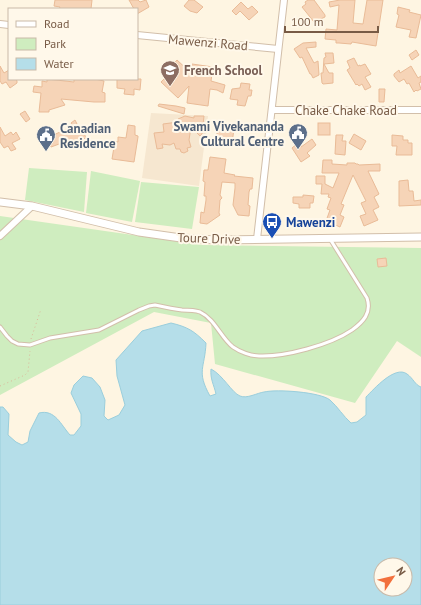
<svg xmlns="http://www.w3.org/2000/svg" width="421" height="605" font-family="'PT Sans',sans-serif">
<rect width="100%" height="100%" fill="#fef5e2"/>
<!-- residential -->
<polygon fill="#f6e7d0" points="151,113 208,116 199,186 142,178"/>
<!-- green -->
<g fill="#cfedbf">
<polygon points="29,168 87,172 84,212 25,200"/>
<polygon points="91,171 140,181 132,222 86,213"/>
<polygon points="141,182 199,187 192,229 135,222"/>
<polygon points="0,216 203,245 421,248 421,357 397,341 355,403 215,364 211,323 154,312 0,395"/>
</g>
<!-- water -->
<path fill="#b5dee9" stroke="#9acedc" fill-rule="evenodd" d="M171,323C188,327 194,331 206,343C205,368 196,371 210,396L216,394C214,385 210,379 211,369C223,375 232,393 240,396C247,399 257,393 264,392C277,389 320,392 330,400C338,407 343,416 351,423L357,422L366,415V397C374,389 395,365 407,374C413,378 415,385 421,387V605H0V407H3L9,414L8,435L16,442L22,445L28,442L30,431L39,413C55,409 61,425 70,435H74L81,426V414L71,393L74,385L83,376L92,378L100,387L105,400L104,416L108,420L119,415L125,405L117,376L116,360L142,331ZM381,565H405V589H381Z"/>
<!-- building -->
<g fill="#f6d4b7" stroke="#e9bb97">
<polygon points="55,0 92,0 91,9 59,9 60,7 54,6"/>
<polygon points="129,0 138,0 140,2 146,0 149,7 137,14 137,9 134,9"/>
<polygon points="189,0 194,0 203,7 197,13 190,11 184,6"/>
<polygon points="308,0 314,0 325,15 325,17 314,22 302,7 306,4 305,2"/>
<polygon points="340,0 355,0 353,23 363,24 367,0 383,0 376,46 352,42 351,44 339,43 336,43 336,40 325,39 326,29 337,30 339,5 330,7 329,2"/>
<polygon points="241,2 248,9 252,6 258,12 249,20 240,11 236,15 232,11"/>
<polygon points="398,7 410,10 409,12 421,15 416,38 409,37 411,30 396,27 399,15 397,14"/>
<polygon points="316,42 316,47 306,48 314,63 318,61 319,75 313,78 311,74 310,74 302,57 300,58 294,49 303,43"/>
<polygon points="416,50 419,55 412,60 409,55"/>
<polygon points="325,53 333,53 334,63 324,64 329,73 333,73 333,83 323,84 322,83 321,73 323,73 324,58 326,57"/>
<polygon points="354,58 358,66 360,65 360,66 365,64 371,74 365,77 371,87 365,90 362,84 359,86 357,84 356,85 347,70 350,68 347,61"/>
<polygon points="177,60 191,73 192,64 213,67 211,81 225,85 223,93 217,90 210,89 208,106 187,103 189,86 178,98 161,82 168,75 166,73"/>
<polygon points="0,66 4,73 9,70 9,79 16,79 17,81 17,83 10,88 6,82 2,84 0,81"/>
<polygon points="411,66 418,78 421,76 421,82 419,83 421,89 417,91 416,90 414,92 409,83 407,84 404,79 399,82 394,76 394,74 399,70 400,73"/>
<polygon points="47,79 74,82 74,79 95,79 104,81 102,92 105,93 105,102 94,102 61,99 65,105 49,110 49,112 39,112 41,93 33,92 34,86 42,87 42,81 47,82"/>
<polygon points="117,79 141,79 140,90 134,89 134,95 124,94 125,89 117,88"/>
<polygon points="241,83 250,84 249,90 252,90 251,96 248,96 245,106 237,105 238,100 230,99 232,89 240,88"/>
<polygon points="379,89 385,89 384,102 379,102"/>
<polygon points="159,104 176,106 185,108 184,114 158,106"/>
<polygon points="25,111 30,119 26,122 20,114"/>
<polygon points="185,116 194,118 194,116 204,116 202,134 200,136 191,127 189,140 191,147 187,148 188,151 184,153 181,152 180,149 176,149 174,143 170,145 162,144 163,148 157,149 154,133 164,132 163,124 178,122 178,119"/>
<polygon points="75,120 81,132 83,131 86,138 73,143 70,140 51,147 47,138 73,126 71,123"/>
<rect x="318" y="123" width="12" height="12"/>
<polygon points="128,125 135,126 135,135 138,136 138,137 134,162 112,159 115,141 118,142 118,137 126,138"/>
<polygon points="218,126 234,129 232,143 226,146 219,145 219,142 216,142"/>
<polygon points="0,127 5,136 11,132 13,135 16,132 20,139 12,143 16,149 11,151 8,146 4,148 0,142"/>
<polygon points="354,134 366,141 361,150 349,143"/>
<polygon points="336,135 343,135 342,141 346,141 345,155 335,154"/>
<polygon points="392,135 403,136 403,140 408,140 408,143 412,143 412,155 396,155 397,146 392,146"/>
<polygon points="312,139 316,145 307,153 310,156 301,162 292,148 298,143 301,147"/>
<polygon points="210,157 226,159 224,173 235,175 234,176 253,178 252,189 250,189 249,192 248,205 250,206 249,216 238,215 233,205 235,188 235,183 222,182 220,195 222,198 220,200 219,213 220,215 207,224 200,223 201,212 204,213 206,200 206,196 204,196 205,182 203,181 204,170 208,170"/>
<polygon points="323,160 332,160 332,164 347,165 347,163 355,163 356,164 358,164 359,165 380,164 380,171 368,171 379,194 374,197 379,207 373,210 378,220 364,226 360,216 366,214 361,203 366,201 353,175 341,204 344,205 340,215 344,217 340,227 326,221 330,210 327,209 331,198 328,197 329,194 321,194 322,184 316,184 316,176 325,176 325,184 333,188 339,173 322,173"/>
<polygon points="408,180 409,191 413,191 414,201 421,200 421,205 399,206 399,181"/>
<polygon points="303,195 314,196 313,203 310,203 310,208 299,208 299,204 293,203 293,197 303,197"/>
<polygon points="386,258 387,266 378,267 377,259"/>
</g>
<g fill="none" stroke-linecap="round" stroke-linejoin="round">
<defs>
<path id="service" d="M0,327L7,336L12,341L18,344L30,345L50,338L99,330L139,310L149,306L155,305C164,307 173,309 182,310C188,310 194,310 200,312C215,319 221,338 233,347C240,352 251,356 259,356C285,357 330,345 352,330C363,322 372,313 367,298L330,239"/>
<g id="minor">
<polyline points="0,24 9,25"/>
<polyline points="137,35 278,49"/>
<polyline points="272,110 421,110"/>
<polyline points="0,236 32,206"/>
<polyline points="257,239 284,0"/>
</g>
<polyline id="tertiary" points="0,202 32,206 139,232 181,238 216,240 421,237"/>
</defs>
<!-- service casing -->
<use href="#service" stroke="#d2bfaa" stroke-width="5"/>
<!-- minor casing -->
<use href="#minor" stroke="#d2bfaa" stroke-width="8"/>
<!-- tertiary casing -->
<use href="#tertiary" stroke="#d2bfaa" stroke-width="9"/>
<!-- path -->
<g stroke="#dbb79a" stroke-width="1" stroke-dasharray="1 3" stroke-linecap="butt">
<polyline points="31,339 41,309"/>
<polyline points="0,386 25,375 28,372 30,351"/>
</g>
<!-- service -->
<use href="#service" stroke="#fff" stroke-width="3"/>
<!-- minor -->
<use href="#minor" stroke="#fff" stroke-width="6"/>
<!-- tertiary -->
<use href="#tertiary" stroke="#fff" stroke-width="7"/>
</g>
<!-- icons -->
<defs>
<symbol id="school-pin" viewBox="-11 -11 22 30"><path d="M0 17L-7.5 6A9.5 9.5 0 1 1 7.5 6Z" fill="#8d6e63" stroke="#fff8ea"/><path d="M0-5L7-2L0 1L-7-2ZM-4 1L0 2.5L4 1V4Q0 6-4 4Z" fill="#fff"/></symbol>
<symbol id="civic-pin" viewBox="-11 -11 22 30"><path d="M0 17L-7.5 6A9.5 9.5 0 1 1 7.5 6Z" fill="#5c6f8a" stroke="#fff8ea"/><path d="M-.6-6.5H3V-4.5H.6V-3L4-1V1h2V6H-6V1h2V-1L-.6-3ZM-1.2 2.5V6h2.4V2.5Z" fill="#fff"/></symbol>
<symbol id="bus-pin" viewBox="-11 -11 22 30"><path d="M0 17L-7.5 6A9.5 9.5 0 1 1 7.5 6Z" fill="#1a4fb4" stroke="#fff8ea"/><path d="M-5-6H5V4H4V6H2V4H-2V6H-4V4H-5ZM-3.5-4V0h7V-4ZM-3.5 1.2v1.5H-2V1.2ZM2 1.2v1.5H3.5V1.2Z" fill="#fff"/></symbol>
</defs>
<g fill-rule="evenodd">
<use href="#school-pin" x="159" y="59" width="22" height="30"/>
<use href="#civic-pin" x="287" y="122" width="22" height="30"/>
<use href="#civic-pin" x="35" y="124" width="22" height="30"/>
<use href="#bus-pin" x="261" y="211" width="22" height="30"/>
</g>
<g text-anchor="middle" stroke-width="4" stroke-linejoin="round" paint-order="stroke">
<!-- street labels -->
<g font-size="13" fill="#785b46" stroke="#fff8ea">
<text transform="translate(208 42) rotate(5)" y="5">Mawenzi Road</text>
<text x="346" y="115">Chake Chake Road</text>
<text transform="translate(209 238) rotate(2)" y="5">Toure Drive</text>
</g>
<!-- education labels -->
<g font-size="13" font-weight="bold" fill="#785e54" stroke="#fff8ea" text-anchor="start">
<text x="184" y="75">French School</text>
</g>
<!-- service labels -->
<g font-size="13" font-weight="bold" fill="#4e5e75" stroke="#fff8ea" text-anchor="end">
<text x="284" y="131">Swami Vivekananda<tspan x="284" dy="15">Cultural Centre</tspan></text>
<text x="60" y="133" text-anchor="start">Canadian<tspan x="60" dy="15">Residence</tspan></text>
</g>
<!-- transit labels -->
<g font-size="13" font-weight="bold" fill="#164399" stroke="#fff8ea" text-anchor="start">
<text x="286" y="227">Mawenzi</text>
</g>
</g>
<!-- legend -->
<rect x="8" y="8" width="130" height="72" fill="#fff8ea" stroke="#c9b9a8"/>
<rect x="16" y="21" width="20" height="6" fill="#ffffff" stroke="#c9b9a8"/>
<text x="44" y="28" font-size="12" fill="#785b46">Road</text>
<rect x="16" y="38" width="20" height="12" fill="#cfedbf" stroke="#c9b9a8"/>
<text x="44" y="48" font-size="12" fill="#785b46">Park</text>
<rect x="16" y="58" width="20" height="12" fill="#b5dee9" stroke="#c9b9a8"/>
<text x="44" y="68" font-size="12" fill="#785b46">Water</text>
<!-- north arrow -->
<g transform="translate(393 577) rotate(55)"><circle r="19" fill="#fff8ea" stroke="#c9b9a8"/>
<path d="M0-3L7 15L0 10L-7 15Z" fill="#f2703d"/>
<text y="-6" font-size="11" font-weight="bold" text-anchor="middle" fill="#785b46">N</text>
</g>
<!-- scale -->
<path d="M285 26v6h93v-6" fill="none" stroke="#785b46" stroke-width="2"/>
<text x="291" y="26" font-size="12" fill="#785b46" stroke="#fff8ea" stroke-width="3" paint-order="stroke">100 m</text>
</svg>
